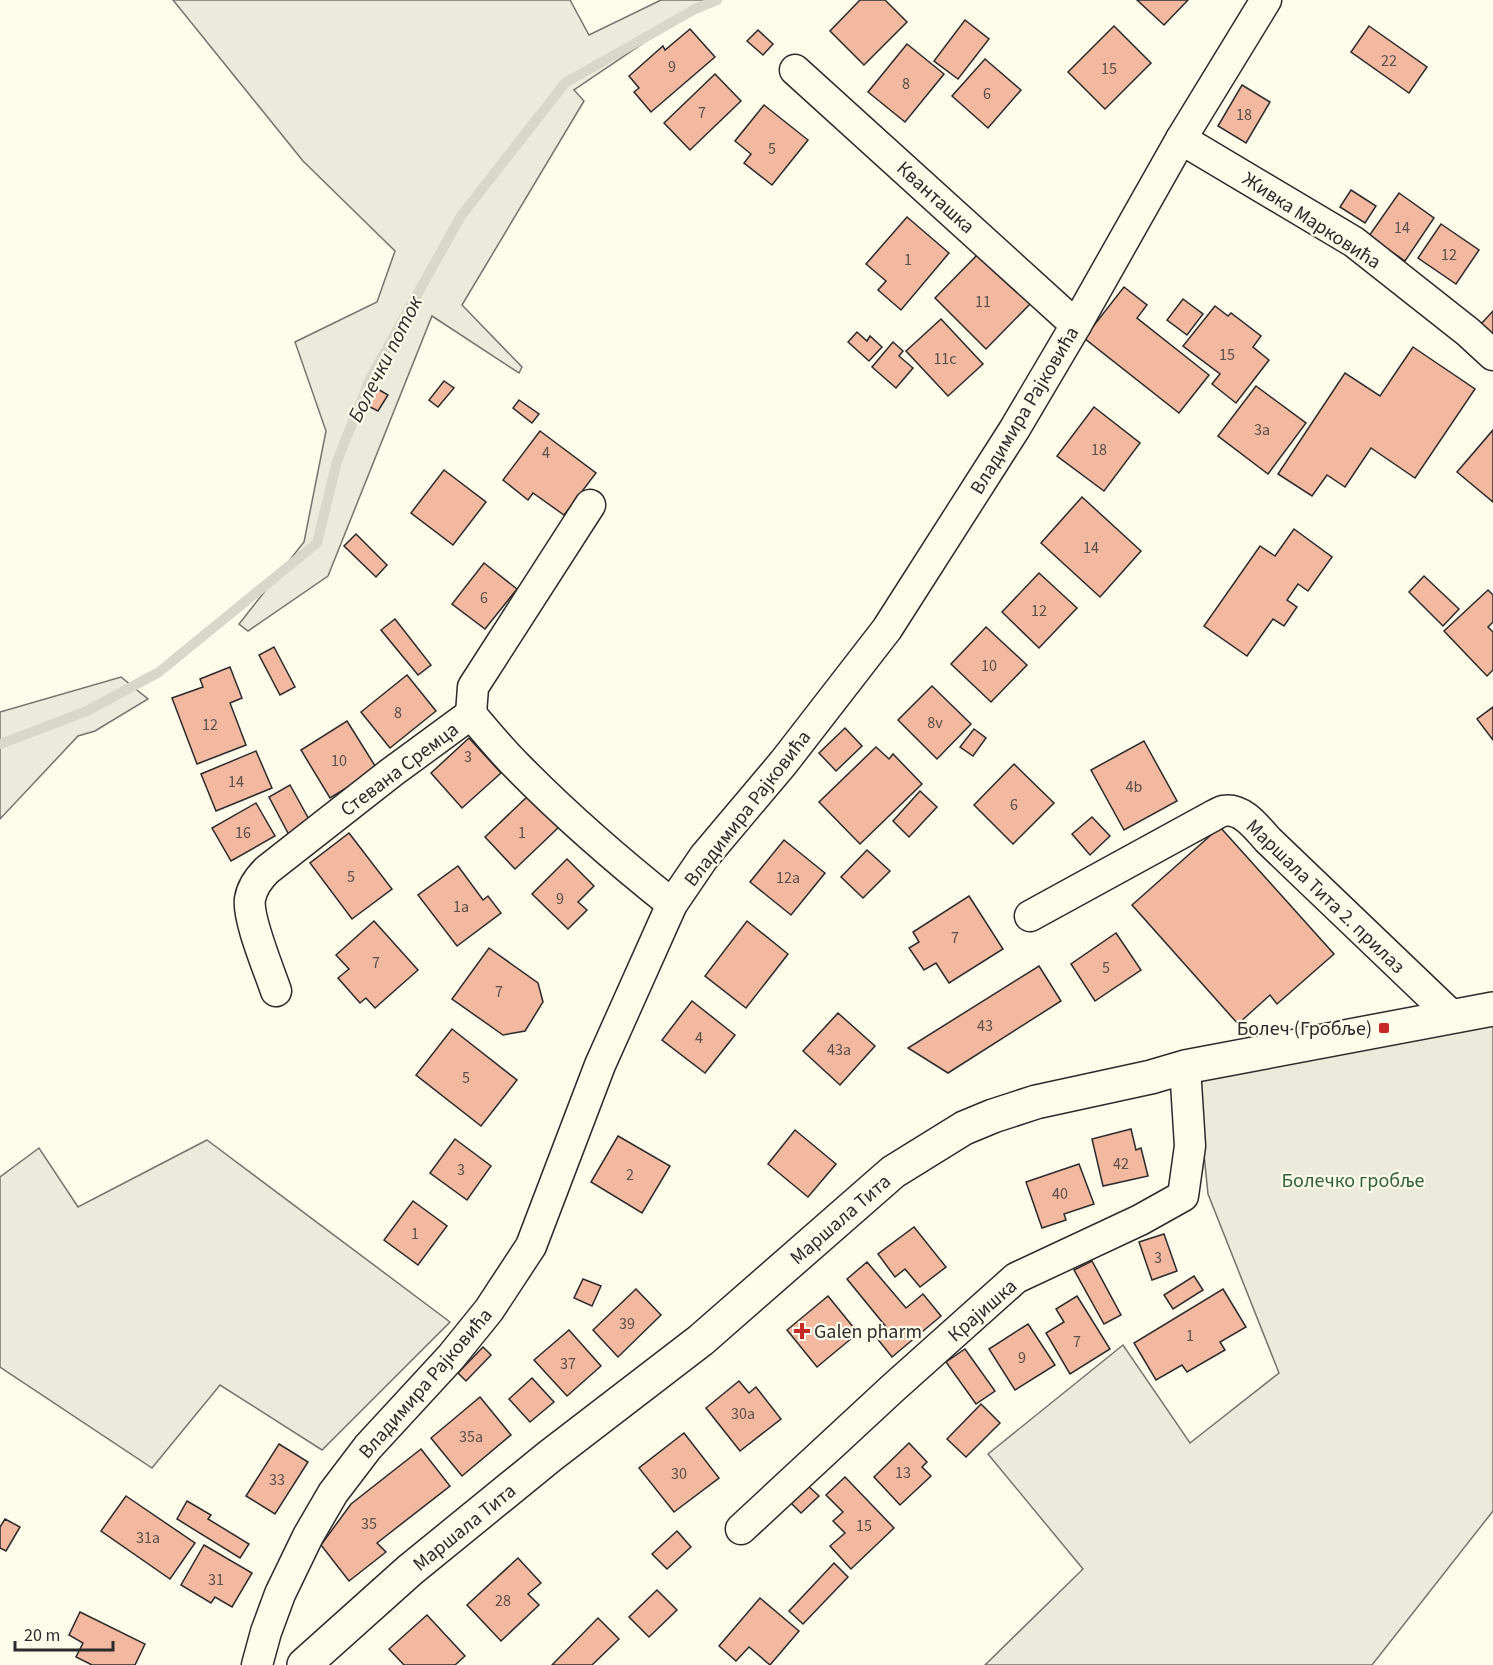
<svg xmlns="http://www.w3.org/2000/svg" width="1493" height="1665" font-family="'Source Sans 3',sans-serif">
<rect width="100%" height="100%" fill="#fdfbea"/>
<!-- green -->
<g fill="#ecebdb" stroke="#74746e" stroke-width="1.5">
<polygon points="173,0 570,0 589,35 661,0 707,0 574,90 584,101 462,305 522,367 519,373 432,316 328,576 248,631 239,624 304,542 326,431 295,342 377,302 395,251 303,161"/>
<polygon points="121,677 148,699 95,731 78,736 0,819 0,712"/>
<polygon points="1493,1009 1493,1511 1372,1665 985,1665 1083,1569 988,1454 1123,1345 1190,1443 1279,1373 1208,1194 1199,1105 1199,1065"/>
<polygon points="207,1140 450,1322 322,1450 220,1385 152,1468 0,1367 0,1177 39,1148 78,1207"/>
</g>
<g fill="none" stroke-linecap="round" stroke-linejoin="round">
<!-- stream -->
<polyline stroke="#d8d7c9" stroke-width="10" points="0,744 87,711 159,672 317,543 337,461 371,377 461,216 565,83 695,9 717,0"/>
</g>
<!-- building -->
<g fill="#f2b8a0" stroke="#2b2b2b" stroke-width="1.5">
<polygon points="860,0 885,0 907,22 864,65 830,31"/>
<polygon points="1137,0 1188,0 1164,25"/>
<polygon points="965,20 989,39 958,79 934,61"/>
<polygon points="1114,26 1151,63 1105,109 1068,72"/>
<polygon points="1369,26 1427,67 1409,93 1351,52"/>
<polygon points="690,29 715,57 651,112 634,92 639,88 629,76 663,46 665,50"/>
<polygon points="758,30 773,44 763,55 747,41"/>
<polygon points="907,44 944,74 905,122 868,92"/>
<polygon points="985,59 1021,90 988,128 952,96"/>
<polygon points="715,74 741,101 690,150 664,123"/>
<polygon points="1242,85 1270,102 1246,143 1218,126"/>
<polygon points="764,105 808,140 772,185 744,163 751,154 735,141"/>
<polygon points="1351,190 1376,206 1365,223 1340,207"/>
<polygon points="1399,193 1434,218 1405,261 1369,236"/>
<polygon points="907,217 949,253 901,310 878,290 886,281 866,264"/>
<polygon points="1441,224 1479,250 1456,284 1418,258"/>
<polygon points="980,252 1031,303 986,349 935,298"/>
<polygon points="1124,287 1147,305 1137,318 1209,375 1179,413 1084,338"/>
<polygon points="1183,299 1203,314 1187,335 1167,320"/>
<polygon points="1215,306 1228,316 1231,313 1261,336 1253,347 1269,360 1236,403 1212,384 1220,374 1183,346"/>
<polygon points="1493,311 1493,335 1481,324"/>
<polygon points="941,319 983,364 948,396 906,351"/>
<polygon points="857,332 867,341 870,336 882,347 869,361 848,342"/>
<polygon points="893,342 903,351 899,356 913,368 896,388 872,367"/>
<polygon points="1413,347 1475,389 1415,478 1371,448 1345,487 1327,475 1312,496 1278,474 1345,373 1380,396"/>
<polygon points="444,381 454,388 438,407 429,400"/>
<polygon points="1256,386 1306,423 1268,474 1218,436"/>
<polygon points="376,388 388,395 378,411 366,405"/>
<polygon points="519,400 539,414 532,423 513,408"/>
<polygon points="1094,407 1140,443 1104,491 1057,456"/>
<polygon points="1493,430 1493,502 1457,472"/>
<polygon points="540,431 596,473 564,515 533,493 528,500 503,480"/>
<polygon points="444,470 486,502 453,545 411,513"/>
<polygon points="1082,497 1141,551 1100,597 1041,543"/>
<polygon points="1294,529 1332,557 1308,591 1298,584 1287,600 1297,607 1284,626 1273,619 1247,656 1204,626 1260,546 1275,556"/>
<polygon points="356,534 387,565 376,577 344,546"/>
<polygon points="484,563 517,589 485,629 452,604"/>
<polygon points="1039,573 1077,608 1039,648 1002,612"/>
<polygon points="1424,576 1459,609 1443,626 1409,592"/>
<polygon points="1488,590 1493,595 1493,622 1488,627 1493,632 1493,670 1487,676 1444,631"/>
<polygon points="395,619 431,665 418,675 381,630"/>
<polygon points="986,627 1027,665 991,702 951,664"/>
<polygon points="274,647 295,687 280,695 259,655"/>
<polygon points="230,667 242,698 230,703 246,745 197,764 172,698 203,687 200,679"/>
<polygon points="407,675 436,711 390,748 361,712"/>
<polygon points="932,686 971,724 937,759 898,720"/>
<polygon points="1493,707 1493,740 1477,719"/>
<polygon points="347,721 377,769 330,798 301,750"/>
<polygon points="845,728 862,746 836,771 819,753"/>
<polygon points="974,729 986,738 973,756 960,747"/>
<polygon points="469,738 501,773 462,808 431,773"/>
<polygon points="1144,741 1177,801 1124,830 1091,770"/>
<polygon points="876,747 889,759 893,754 922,784 860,844 819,802"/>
<polygon points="256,751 272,788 216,811 201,774"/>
<polygon points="1014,764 1054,803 1013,844 974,805"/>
<polygon points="290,785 311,823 289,835 269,797"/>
<polygon points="920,791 937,807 909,837 893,821"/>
<polygon points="529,795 559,827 515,869 485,837"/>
<polygon points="256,803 275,836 231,861 212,828"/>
<polygon points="1092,817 1110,836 1090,855 1072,834"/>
<polygon points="1220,827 1334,954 1277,1004 1270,995 1238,1024 1132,905"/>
<polygon points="349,833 392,889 352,919 310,863"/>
<polygon points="784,840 825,873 791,915 750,882"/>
<polygon points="867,850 890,871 863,898 841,877"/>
<polygon points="567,859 594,886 578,902 587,910 568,929 532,894"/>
<polygon points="458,866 483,900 488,896 501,913 457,946 418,895"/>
<polygon points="969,896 1003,949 949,983 936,963 924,970 909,948 919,942 913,932"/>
<polygon points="374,921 418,970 375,1008 366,998 360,1003 338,978 349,969 336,955"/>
<polygon points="747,921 788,954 746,1008 705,976"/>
<polygon points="1116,933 1141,970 1095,1001 1071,964"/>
<polygon points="489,948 538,983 543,1002 525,1031 503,1035 452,999"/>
<polygon points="1039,966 1061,1001 948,1073 908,1048"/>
<polygon points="692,1001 735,1035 705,1073 662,1040"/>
<polygon points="838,1013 875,1046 840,1085 803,1051"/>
<polygon points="452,1029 517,1080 481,1126 416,1075"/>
<polygon points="1131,1129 1136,1150 1141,1148 1148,1176 1103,1186 1092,1139"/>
<polygon points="795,1130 836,1164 808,1197 768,1164"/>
<polygon points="618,1136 670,1166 642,1213 591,1182"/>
<polygon points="455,1139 491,1166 467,1200 430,1173"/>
<polygon points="1079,1164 1094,1204 1064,1214 1066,1220 1042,1228 1026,1182"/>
<polygon points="413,1201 447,1226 418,1265 384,1240"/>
<polygon points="914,1227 946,1267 920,1287 905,1269 895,1277 878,1254"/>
<polygon points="1164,1234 1177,1271 1152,1280 1139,1242"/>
<polygon points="1092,1261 1121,1315 1104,1324 1074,1270"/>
<polygon points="867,1262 906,1308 923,1294 941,1316 892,1357 876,1337 887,1328 847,1279"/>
<polygon points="1194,1276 1203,1290 1173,1309 1164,1295"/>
<polygon points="583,1279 601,1286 592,1306 574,1298"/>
<polygon points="636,1289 661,1315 618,1357 593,1330"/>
<polygon points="1223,1289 1246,1327 1220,1342 1225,1350 1187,1372 1182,1365 1156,1380 1134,1343"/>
<polygon points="828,1296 858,1333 817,1367 787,1330"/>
<polygon points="1077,1296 1110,1349 1070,1374 1046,1333 1064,1322 1056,1309"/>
<polygon points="1028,1324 1055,1365 1015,1390 989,1349"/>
<polygon points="569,1330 601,1366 567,1396 534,1360"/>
<polygon points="483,1347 491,1355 466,1381 458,1373"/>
<polygon points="965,1349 995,1391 976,1404 946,1362"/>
<polygon points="532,1378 554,1402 530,1422 509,1399"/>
<polygon points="739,1381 749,1393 756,1387 781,1419 740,1451 706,1408"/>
<polygon points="480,1397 511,1435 462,1476 431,1438"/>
<polygon points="981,1404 1000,1423 966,1457 947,1439"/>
<polygon points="684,1433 719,1478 674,1512 639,1468"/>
<polygon points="909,1443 927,1462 922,1467 931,1476 900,1505 874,1477"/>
<polygon points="279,1444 308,1462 275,1514 246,1496"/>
<polygon points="421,1449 450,1486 377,1543 386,1552 349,1581 321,1545 351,1504"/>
<polygon points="845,1477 894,1528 851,1569 830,1546 845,1533 833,1521 843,1512 826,1495"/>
<polygon points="806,1484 819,1496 801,1513 789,1501"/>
<polygon points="126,1496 195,1543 170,1579 101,1531"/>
<polygon points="187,1501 211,1515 208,1519 249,1544 240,1558 177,1519"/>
<polygon points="5,1519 20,1527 6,1551 0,1548 0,1527"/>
<polygon points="677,1531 691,1547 667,1569 652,1554"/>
<polygon points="204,1545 252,1573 232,1607 215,1597 211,1603 181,1585"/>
<polygon points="518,1558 541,1583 528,1594 539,1605 501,1641 467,1605"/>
<polygon points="834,1563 848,1577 803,1624 789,1611"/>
<polygon points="657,1590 677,1610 649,1637 629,1617"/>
<polygon points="760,1598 799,1631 770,1665 749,1647 736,1661 719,1646"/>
<polygon points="80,1612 145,1644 135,1665 92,1665 76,1657 83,1643 69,1635"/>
<polygon points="427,1615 465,1656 455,1665 404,1665 389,1649"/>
<polygon points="598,1618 619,1639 592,1665 552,1665"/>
</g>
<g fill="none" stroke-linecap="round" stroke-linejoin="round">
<defs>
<g id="minor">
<polyline points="795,70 1076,325"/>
<polyline points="1181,139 1354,242 1468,332 1493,355"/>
<polyline points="471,714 473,687 590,505"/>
<path d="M1030,916L1209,818C1213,816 1219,812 1223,811C1242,807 1257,828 1268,840L1453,1017"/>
<path d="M276,991C269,970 247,918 250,899C252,887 259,878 267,870L392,772L471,714C486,732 501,750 517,766C566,816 618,861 672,904"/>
<polyline points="741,1529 893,1388 1016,1278 1140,1220 1183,1196 1190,1146 1185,1067"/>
<polyline points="257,1665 266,1632 280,1594 308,1536 333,1493 368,1447 451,1357 489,1310 531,1246 600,1065 672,904 704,857 784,762 887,629 1014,430 1076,325 1181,139 1266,0"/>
</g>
<polyline id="tertiary" points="304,1665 410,1570 550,1456 701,1340 893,1172 964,1128 993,1116 1036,1102 1151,1077 1185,1067 1493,1009"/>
</defs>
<!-- minor casing -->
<use href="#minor" stroke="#2b2b2b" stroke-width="33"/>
<!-- tertiary casing -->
<use href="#tertiary" stroke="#2b2b2b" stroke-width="36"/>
<!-- minor -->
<use href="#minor" stroke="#fdfbea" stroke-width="30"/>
<!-- tertiary -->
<use href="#tertiary" stroke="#fdfbea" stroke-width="33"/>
</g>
<!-- markers -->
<g fill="#c62828" stroke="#fdfbea" stroke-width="2">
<rect x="1378" y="1022" width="12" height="12" rx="3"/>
<path d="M799 1322h6v6h6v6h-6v6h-6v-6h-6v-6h6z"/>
</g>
<g text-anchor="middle" stroke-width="4.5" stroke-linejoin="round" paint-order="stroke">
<!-- number labels -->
<g font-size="16" fill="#5d4e48">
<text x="1389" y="66">22</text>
<text x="672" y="72">9</text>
<text x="1109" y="74">15</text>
<text x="906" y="89">8</text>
<text x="987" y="99">6</text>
<text x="702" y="118">7</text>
<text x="1244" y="120">18</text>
<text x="772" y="154">5</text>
<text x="1402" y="233">14</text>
<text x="1449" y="260">12</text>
<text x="908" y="265">1</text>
<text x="983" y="307">11</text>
<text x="1227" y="360">15</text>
<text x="945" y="364">11c</text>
<text x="1262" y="435">3a</text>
<text x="1099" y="455">18</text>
<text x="546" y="458">4</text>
<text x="1091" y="553">14</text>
<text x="484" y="603">6</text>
<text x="1039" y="616">12</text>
<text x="989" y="671">10</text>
<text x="398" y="718">8</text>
<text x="935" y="728">8v</text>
<text x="210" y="730">12</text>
<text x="468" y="762">3</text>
<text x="339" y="766">10</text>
<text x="236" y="787">14</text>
<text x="1134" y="792">4b</text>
<text x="1014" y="810">6</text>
<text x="243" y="838">16</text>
<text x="522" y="838">1</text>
<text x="351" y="882">5</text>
<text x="788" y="883">12a</text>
<text x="560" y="904">9</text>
<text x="461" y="912">1a</text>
<text x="955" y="943">7</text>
<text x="376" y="968">7</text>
<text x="1106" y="973">5</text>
<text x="499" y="997">7</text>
<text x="985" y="1031">43</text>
<text x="699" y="1043">4</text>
<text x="839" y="1055">43a</text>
<text x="466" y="1083">5</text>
<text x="1121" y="1169">42</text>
<text x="461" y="1175">3</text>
<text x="630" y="1180">2</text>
<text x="1060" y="1199">40</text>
<text x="415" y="1239">1</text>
<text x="1158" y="1263">3</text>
<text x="627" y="1329">39</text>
<text x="1190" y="1341">1</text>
<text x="1077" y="1347">7</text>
<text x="1022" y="1363">9</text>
<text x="568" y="1369">37</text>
<text x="743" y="1419">30a</text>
<text x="471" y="1442">35a</text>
<text x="903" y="1478">13</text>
<text x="679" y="1479">30</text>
<text x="277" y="1485">33</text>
<text x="369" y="1529">35</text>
<text x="864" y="1531">15</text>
<text x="148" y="1543">31a</text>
<text x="216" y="1585">31</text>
<text x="503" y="1606">28</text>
</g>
<!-- street labels -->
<g font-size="20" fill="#2b2b2b" stroke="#fdfbea">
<text transform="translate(936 197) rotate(42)" y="7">Кванташка</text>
<text transform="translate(1312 220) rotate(33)" y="7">Живка Марковића</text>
<text transform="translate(1024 410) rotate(-59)" y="7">Владимира Рајковића</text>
<text transform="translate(399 769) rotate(-37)" y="7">Стевана Сремца</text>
<text transform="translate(747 808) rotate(-52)" y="7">Владимира Рајковића</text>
<text transform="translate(1326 896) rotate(44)" y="7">Маршала Тита 2. прилаз</text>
<text transform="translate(840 1219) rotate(-41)" y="7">Маршала Тита</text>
<text transform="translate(982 1310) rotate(-41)" y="7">Крајишка</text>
<text transform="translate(425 1383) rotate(-49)" y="7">Владимира Рајковића</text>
<text transform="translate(464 1527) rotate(-39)" y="7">Маршала Тита</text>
</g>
<!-- poi labels -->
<g font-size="20" fill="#2b2b2b" stroke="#fdfbea" text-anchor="end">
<text x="1372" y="1035">Болеч (Гробље)</text>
<text x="814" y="1338" text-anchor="start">Galen pharm</text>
</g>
<!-- park labels -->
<g font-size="20" fill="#34623c" stroke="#fdfbea">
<text x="1353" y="1187">Болечко гробље</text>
</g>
<!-- water labels -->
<g font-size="21" font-style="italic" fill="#2b2b2b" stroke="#fdfbea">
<text transform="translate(385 359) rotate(-63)" y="7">Болечки поток</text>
</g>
</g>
<!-- scale -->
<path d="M15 1641v9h98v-9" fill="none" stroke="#2b2b2b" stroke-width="3"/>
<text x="24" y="1641" font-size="18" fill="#2b2b2b" stroke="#fdfbea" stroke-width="4.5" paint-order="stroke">20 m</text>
</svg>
